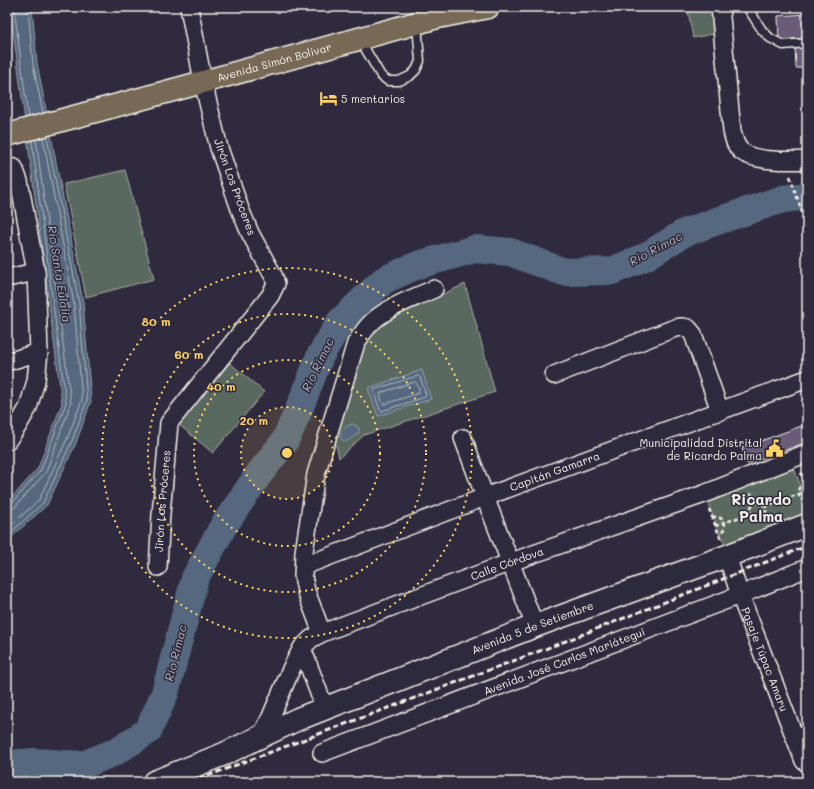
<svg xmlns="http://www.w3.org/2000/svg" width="814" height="789" font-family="Mali,sans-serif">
<rect width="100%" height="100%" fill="#2f2a3d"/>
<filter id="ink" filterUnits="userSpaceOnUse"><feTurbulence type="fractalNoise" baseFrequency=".025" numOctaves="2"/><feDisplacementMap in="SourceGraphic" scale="8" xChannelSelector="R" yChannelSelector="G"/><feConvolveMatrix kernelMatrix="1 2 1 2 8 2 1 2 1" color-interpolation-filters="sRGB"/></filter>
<g filter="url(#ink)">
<!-- green -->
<g fill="#5a695f" stroke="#a7ada4">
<polygon points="714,10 718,33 693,38 688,11"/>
<polygon points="125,170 154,279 86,297 64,184"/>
<polygon points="465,284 495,392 364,435 339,458 333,431 365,338 377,325"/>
<polygon points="230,363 264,392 213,453 178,424"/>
<polygon points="794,468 807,503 807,516 726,548 707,501"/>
</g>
<!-- water -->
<g fill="#54687f" stroke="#949fa9">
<polygon points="10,7 32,7 37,63 83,302 91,401 76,443 47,505 7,541 7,503 38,468 62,403"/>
<polygon points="422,370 431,399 378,416 368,388"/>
<path d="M353,424L358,427L359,431L358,434C350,437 347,447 340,437C340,430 346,426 353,424Z"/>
</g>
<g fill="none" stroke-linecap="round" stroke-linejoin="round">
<!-- shore -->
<g stroke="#b4babe" stroke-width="1">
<polyline points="14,7 28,117"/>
<polyline points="28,7 33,64 43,113"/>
<polygon points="63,295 65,295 67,296 69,315 68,317 65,316"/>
<polygon points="418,376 420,377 426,395 425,397 382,411 380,410 374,392 374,390"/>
<path d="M415,382C418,383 420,391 419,393L385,404H383L380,395L381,393Z"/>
<polyline points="7,505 12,503 41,470 66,403 32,141"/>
<polyline points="7,510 11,510 15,507 46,472 71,403 36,139"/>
<polyline points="7,529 39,500 67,439 82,400 74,304 43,138"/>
<polyline points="7,536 43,503 72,441 87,400 79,303 47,137"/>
</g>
<!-- river -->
<polyline stroke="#54687f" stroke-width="28" points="7,764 34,762 83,765 115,752 148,731 165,693 195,578 224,525 259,474 285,441 300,407 320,356 340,322 384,280 418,265 475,249 510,252 564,272 612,271 645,257 684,233 720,220 783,199 807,196"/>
</g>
<!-- building -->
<g fill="#675c79" stroke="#f4f1e8">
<polygon points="807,14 807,38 779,40 778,16"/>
<polygon points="795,47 807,47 807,68 796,68"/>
<polygon points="804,425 807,433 807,442 747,464 742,448"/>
</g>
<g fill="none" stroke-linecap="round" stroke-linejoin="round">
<defs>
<g id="lane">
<polyline points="747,7 762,30 770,38 783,45 807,43"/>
<polyline points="360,40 381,76 388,81 399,81 410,76 416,70 420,61 417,24"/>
</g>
<g id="street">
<path d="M720,7L732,131C734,139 735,146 741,151C753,162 792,161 807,160"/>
<polyline points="7,167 14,168 19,181 36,272 39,352 36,381 28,408 17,427 7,441"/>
<polyline points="7,278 36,272"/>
<polyline points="7,362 39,352"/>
<polyline points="554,375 675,328 682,327 688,328 693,334 720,411"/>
<polyline points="463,438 485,497 535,626"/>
<path id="s1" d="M727,556L740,595L804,761"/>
<path id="s2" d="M304,566L485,497L807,379"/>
<path id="s3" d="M158,567L161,514L169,423L270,296L276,284L274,277L250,233L240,209L219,148L203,82L189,7"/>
<path d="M322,633L306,591L303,576L304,552L316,474L356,343C361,335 366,327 373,321C390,306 414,298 434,289"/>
<polyline points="302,648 325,709"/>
<path id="s4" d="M261,736L270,719L292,667L302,648L311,639L322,633L511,562L704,494L807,453"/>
<path id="s5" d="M322,753L740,595L807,568"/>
</g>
<g id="secondary">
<path id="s6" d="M154,782L224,754L298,719L535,626L727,556L807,525"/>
</g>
<g id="highway">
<path id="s7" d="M7,135L203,82L438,17L488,7"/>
</g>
</defs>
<!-- lane casing -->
<use href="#lane" stroke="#f4f1e8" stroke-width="11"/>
<!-- street casing -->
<use href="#street" stroke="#f4f1e8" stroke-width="20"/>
<!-- secondary casing -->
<use href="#secondary" stroke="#f4f1e8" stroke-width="25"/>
<!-- highway casing -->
<use href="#highway" stroke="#f4f1e8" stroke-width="25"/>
<!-- path -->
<g stroke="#f4f1e8" stroke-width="2.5" stroke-dasharray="4 3" stroke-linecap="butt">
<polyline points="790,176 807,227"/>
<polyline points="801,473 807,487"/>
<path d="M805,482C795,488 796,499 807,502"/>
<polyline points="751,493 756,503"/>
<circle cx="758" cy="511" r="8"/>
<polyline points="765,507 807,491"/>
<polyline points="709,509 721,540"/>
<path d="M712,517C725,515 730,528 719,534"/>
<polyline points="715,526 751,513"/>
</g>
<!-- lane -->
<use href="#lane" stroke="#2f2a3d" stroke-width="8"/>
<!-- street -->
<use href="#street" stroke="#2f2a3d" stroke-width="17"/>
<!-- secondary -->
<use href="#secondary" stroke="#2f2a3d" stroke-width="22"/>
<!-- highway -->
<use href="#highway" stroke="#776954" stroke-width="22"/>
<!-- rail -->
<polyline stroke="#f4f1e8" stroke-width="3" stroke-dasharray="6 3" stroke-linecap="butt" points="191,782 553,646 807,546"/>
</g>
</g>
<!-- distance rings -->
<circle cx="287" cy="453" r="46" fill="#ffd166" fill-opacity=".12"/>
<g fill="none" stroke="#ffd166" stroke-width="2" stroke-dasharray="2 4">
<circle cx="287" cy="453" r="46"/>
<circle cx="287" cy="453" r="93"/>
<circle cx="287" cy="453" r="139"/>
<circle cx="287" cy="453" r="185"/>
</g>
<!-- icons -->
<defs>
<symbol id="hotel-bare" viewBox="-9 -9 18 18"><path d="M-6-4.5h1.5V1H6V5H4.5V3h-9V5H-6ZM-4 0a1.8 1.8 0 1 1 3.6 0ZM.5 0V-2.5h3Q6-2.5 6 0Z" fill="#ffd166" stroke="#2f2a3d" stroke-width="2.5" paint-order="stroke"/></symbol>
<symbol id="civic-bare" viewBox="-9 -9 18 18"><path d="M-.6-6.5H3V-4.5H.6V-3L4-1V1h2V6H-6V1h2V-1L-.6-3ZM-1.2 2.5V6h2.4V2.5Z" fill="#ffd166" stroke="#2f2a3d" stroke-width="2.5" paint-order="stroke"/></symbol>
</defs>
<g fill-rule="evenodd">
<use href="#hotel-bare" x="316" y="86" width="25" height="25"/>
<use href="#civic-bare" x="762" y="436" width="25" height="25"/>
</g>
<g text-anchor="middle" stroke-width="3" stroke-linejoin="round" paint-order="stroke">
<!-- street labels -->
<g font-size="11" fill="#f4f1e8" stroke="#2f2a3d">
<text dy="4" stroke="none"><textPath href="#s7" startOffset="277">Avenida Simón Bolívar</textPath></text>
<text transform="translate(235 187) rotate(70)" y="4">Jirón Los Próceres</text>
<text dy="4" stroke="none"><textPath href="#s2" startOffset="268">Capitán Gamarra</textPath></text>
<text dy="4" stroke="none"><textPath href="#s3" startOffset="66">Jirón Los Próceres</textPath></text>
<text dy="4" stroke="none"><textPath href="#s4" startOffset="320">Calle Córdova</textPath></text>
<text dy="4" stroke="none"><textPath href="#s6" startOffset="409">Avenida 5 de Setiembre</textPath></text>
<text dy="4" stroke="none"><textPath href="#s1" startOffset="110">Pasaje Túpac Amaru</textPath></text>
<text dy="4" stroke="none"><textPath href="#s5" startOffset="259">Avenida José Carlos Mariátegui</textPath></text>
</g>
<!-- poi labels -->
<g font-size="11" fill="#f4f1e8" stroke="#2f2a3d" text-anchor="start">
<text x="341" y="103">5 mentarios</text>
<text x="762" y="447" text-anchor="end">Municipalidad Distrital<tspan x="762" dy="13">de Ricardo Palma</tspan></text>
</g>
<!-- water labels -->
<g font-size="12" font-style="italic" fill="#acb3b9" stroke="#2f2a3d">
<text transform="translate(656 249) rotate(-28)" y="4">Río Rímac</text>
<text transform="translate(59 274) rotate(81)" y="4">Río Santa Eulalia</text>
<text transform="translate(318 365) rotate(-64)" y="4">Río Rímac</text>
<text transform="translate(176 653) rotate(-76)" y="4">Río Rímac</text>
</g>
<!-- district labels -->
<g font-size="15" font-weight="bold" fill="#f4f1e8" stroke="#2f2a3d">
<text x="761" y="505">Ricardo<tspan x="761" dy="17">Palma</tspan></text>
</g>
</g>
<circle cx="287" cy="453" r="6" fill="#ffd166" stroke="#2f2a3d" stroke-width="2"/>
<g font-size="12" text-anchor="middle" font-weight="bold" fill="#ffd166" stroke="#2f2a3d" stroke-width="3" stroke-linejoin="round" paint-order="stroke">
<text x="156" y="326">80 m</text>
<text x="189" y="359">60 m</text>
<text x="221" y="391">40 m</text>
<text x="254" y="425">20 m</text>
</g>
<!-- margin -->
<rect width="814" height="789" fill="none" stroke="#2f2a3d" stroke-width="24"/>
<rect x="12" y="12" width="790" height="765" fill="none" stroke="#f4f1e8" stroke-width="1.5" filter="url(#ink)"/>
</svg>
